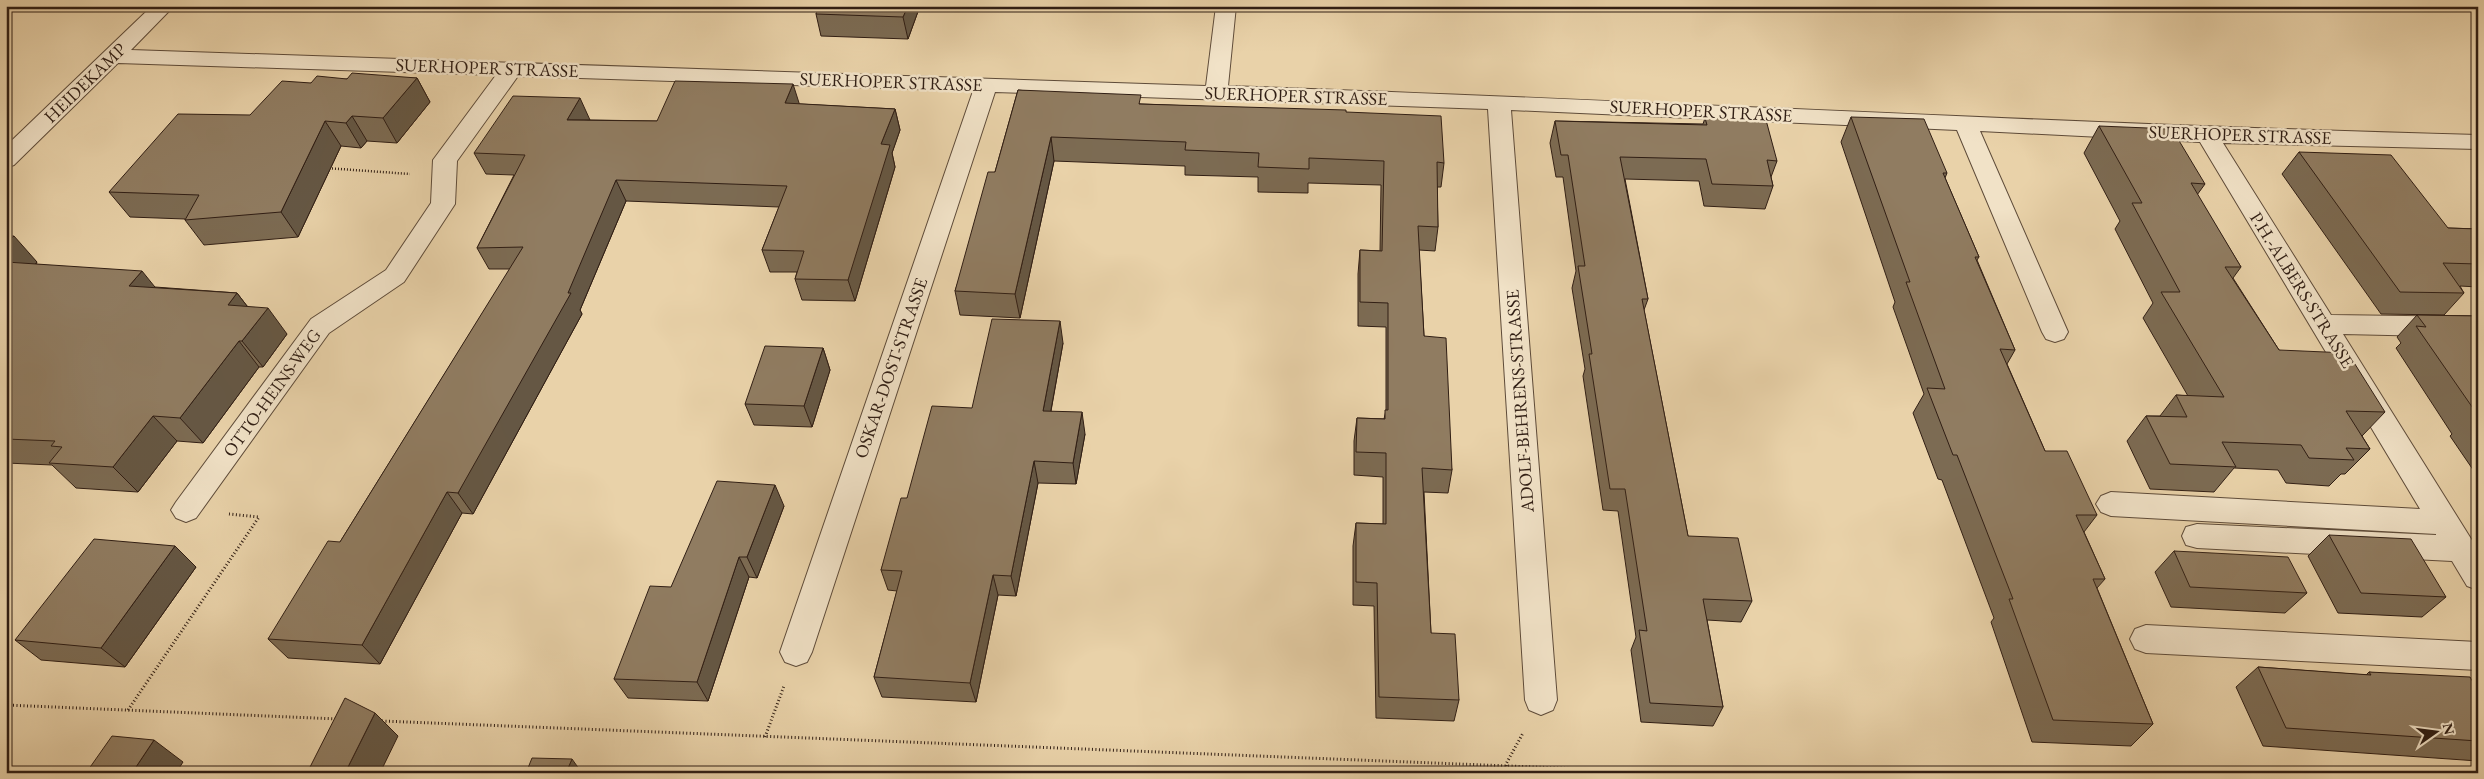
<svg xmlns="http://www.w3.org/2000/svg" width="2484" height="779" font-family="'EB Garamond',serif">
<rect width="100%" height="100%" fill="#e9d2a9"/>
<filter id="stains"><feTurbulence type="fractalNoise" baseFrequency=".004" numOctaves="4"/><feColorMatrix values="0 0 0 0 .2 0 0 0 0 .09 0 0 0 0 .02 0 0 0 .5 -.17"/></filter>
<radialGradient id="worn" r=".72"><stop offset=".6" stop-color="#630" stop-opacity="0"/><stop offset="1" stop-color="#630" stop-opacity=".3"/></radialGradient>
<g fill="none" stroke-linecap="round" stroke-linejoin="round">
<defs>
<g id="minor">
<path d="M152,6H174L131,50L1206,86L1216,6H1236L1228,86C1645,100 2061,124 2478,135V149L2223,143L2331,315L2478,317V337L2343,334L2478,550V590L2467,586L2452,561L2197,548L2186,545L2182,536L2186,527L2197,524L2436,535V534L2111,516L2101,512L2096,504L2101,496L2111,492L2420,509L2200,142L1980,131L2068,332L2064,339L2055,342L2046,339L2042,332L1957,130L1511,110L1557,700L1553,710L1541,715L1529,710L1525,700L1488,109L995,92L812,652L807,662L796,666L785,662L780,652L973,91L518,76L457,161L455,204L404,282L329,333L196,518L186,522L176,518L171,510L176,502L311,319L386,270L431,203L433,160L496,75L118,63L14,165L6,168V146Z"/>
<polygon points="2146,625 2478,642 2478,670 2146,653 2135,649 2130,639 2135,629"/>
</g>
</defs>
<!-- minor casing -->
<use href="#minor" stroke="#5e4b39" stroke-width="2"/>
<!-- path-far1 -->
<polyline stroke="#301e14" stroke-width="2.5" stroke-dasharray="1 2" stroke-linecap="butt" points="326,168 410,174"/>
<!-- path -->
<g stroke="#301e14" stroke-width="3" stroke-dasharray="1 2.5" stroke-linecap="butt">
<polyline points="6,705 338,719"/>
<polyline points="128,710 259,517 229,514"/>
<polyline points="382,721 1684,773"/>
<polyline points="765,737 784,686"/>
<polyline points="1507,773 1506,764 1523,733"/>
</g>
<!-- minor -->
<use href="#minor" fill="#f1e2c7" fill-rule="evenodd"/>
</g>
<!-- wall -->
<g fill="#7c6b53" stroke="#301e14">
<polygon points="819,6 920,6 908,39 821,36 816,14"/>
<polygon points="417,78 430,102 397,143 367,141 361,148 341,146 298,237 204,245 185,220 185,219 130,217 109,192 311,83 347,79"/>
<polygon points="1018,90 1141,104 1346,112 1444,163 1441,187 1437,187 1438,227 1435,251 1419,250 1424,336 1452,470 1448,493 1424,492 1431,633 1459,700 1454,721 1376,718 1374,606 1353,605 1353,546 1356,523 1383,524 1383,477 1354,475 1354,441 1357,418 1384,419 1386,410 1386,327 1358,326 1358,274 1360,250 1380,251 1381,185 1308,183 1308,193 1258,192 1258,177 1185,175 1185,166 1054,161 1020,318 960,315 955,291 995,172"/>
<polygon points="799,104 895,109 900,130 892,153 895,167 855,301 802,300 795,279 797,272 770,272 762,250 779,207 626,201 580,310 582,314 473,514 462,513 380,664 288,658 268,639 340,542 510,269 489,269 477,248 514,175 486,174 474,153 590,120 657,121"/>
<polygon points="1851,117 1947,173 1945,178 1979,257 1977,260 2015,350 2007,364 2045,451 2097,515 2084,532 2105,579 2097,588 2153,724 2131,746 2032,742 1991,622 1994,618 1942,480 1938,479 1913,413 1924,394 1893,307 1895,302 1841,142"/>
<polygon points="1705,118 1777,161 1771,177 1773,186 1765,209 1704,206 1699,181 1625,179 1648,299 1644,310 1688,536 1752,601 1741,622 1707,620 1723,707 1713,726 1641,722 1631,650 1636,637 1618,511 1603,510 1583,376 1585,369 1572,288 1576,271 1563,177 1556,177 1550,143 1555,121 1703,124"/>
<polygon points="2099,126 2205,184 2197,195 2241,267 2233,278 2279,350 2385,412 2362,436 2370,449 2345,474 2341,474 2329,486 2286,483 2278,470 2234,468 2214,492 2150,489 2127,441 2146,416 2160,416 2176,395 2188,396 2143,318 2153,303 2115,229 2120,221 2084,153"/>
<polygon points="2299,152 2448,228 2478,229 2478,287 2460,286 2464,293 2444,315 2381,314 2282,174"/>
<polygon points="6,236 37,262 36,264 155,287 237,293 247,306 287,334 263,367 259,367 203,443 177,441 138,492 76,488 52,465 6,463"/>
<polygon points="2417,315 2478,316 2478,477 2450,436 2452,434 2396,348 2401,343 2397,337"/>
<polygon points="1063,343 1051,411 1085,434 1076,484 1038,483 1016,596 998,595 976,702 882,697 874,677 897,591 888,590 881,570 907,498 972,408"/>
<polygon points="823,348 830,370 812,427 754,425 745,404"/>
<polygon points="784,506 757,578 749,577 708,701 628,698 614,679 671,587"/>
<polygon points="2329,535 2446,597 2422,617 2338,613 2308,556"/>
<polygon points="175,546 196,567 125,667 41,660 15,640"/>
<polygon points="2174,551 2307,593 2285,613 2171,607 2155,572"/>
<polygon points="2258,667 2366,675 2369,672 2478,691 2478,761 2263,746 2236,687"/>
</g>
<!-- shaded-wall -->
<g fill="#655744" stroke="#301e14">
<polygon points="908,6 920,6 908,39 903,17"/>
<polygon points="417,78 430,102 397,143 383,118"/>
<polygon points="793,84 800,106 785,103"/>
<polygon points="580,98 590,120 567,120"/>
<polygon points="895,109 900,130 892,153 895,167 855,301 848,280 881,144"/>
<polygon points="352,116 367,141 361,148 346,123"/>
<polygon points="325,121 341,146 298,237 281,212"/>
<polygon points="1051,137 1054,161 1020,318 1015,294"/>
<polygon points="616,180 626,201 580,310 582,314 473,514 458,493"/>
<polygon points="14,236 37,262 14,287 6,278 6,244"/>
<polygon points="142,271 163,297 129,286"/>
<polygon points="237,293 257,319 228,305"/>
<polygon points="268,308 287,334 263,367 242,341"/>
<polygon points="1060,321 1063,343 1047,432 1043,411"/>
<polygon points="239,341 259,367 203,443 180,418"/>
<polygon points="823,348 830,370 812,427 804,406"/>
<polygon points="1082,412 1085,434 1076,484 1073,463"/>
<polygon points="153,416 177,441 138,492 113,467"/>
<polygon points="1034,461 1038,483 1016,596 1011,576"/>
<polygon points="775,485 784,506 757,578 747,557"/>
<polygon points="447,492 462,513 380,664 362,645"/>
<polygon points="175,546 196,567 125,667 101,648"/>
<polygon points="739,557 749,577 708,701 697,682"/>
<polygon points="993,575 998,595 976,702 970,683"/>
<polygon points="375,713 398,736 380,773 345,773"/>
<polygon points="154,740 183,762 176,773 132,773"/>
<polygon points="572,759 582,773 566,773"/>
</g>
<!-- building -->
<g fill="#907c61" stroke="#301e14">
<polygon points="819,6 908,6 903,17 816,14"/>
<polygon points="352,73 417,78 383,118 352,116 346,123 325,121 281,212 185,220 199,195 109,192 178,114 250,115 282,81 311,83 317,76 347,79"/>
<polygon points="675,81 793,84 785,103 895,109 881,144 890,145 848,280 795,279 804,251 762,250 787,186 616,180 568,293 571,293 458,493 447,492 362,645 268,639 328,541 340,542 523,247 477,248 525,155 474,153 513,96 580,98 567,120 657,121"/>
<polygon points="1018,90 1141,95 1139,104 1346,110 1346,112 1441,116 1444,163 1437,162 1438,227 1418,226 1424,336 1446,338 1452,470 1422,468 1431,633 1455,634 1459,700 1379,697 1377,583 1356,582 1356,523 1386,524 1386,453 1356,452 1357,418 1385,419 1385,410 1388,410 1388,303 1360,302 1360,250 1382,251 1384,161 1309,158 1309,169 1258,167 1259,153 1185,150 1186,142 1051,137 1015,294 955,291 988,172 995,172"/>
<polygon points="1851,117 1924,119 1947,173 1943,173 1979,257 1975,257 2015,350 2000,349 2045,451 2067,451 2097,515 2076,515 2105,579 2093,579 2153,724 2053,720 2009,599 2013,599 1957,455 1953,455 1927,388 1945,389 1906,282 1910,282"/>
<polygon points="1705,118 1766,120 1777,161 1767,160 1773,186 1712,184 1706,159 1620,157 1648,299 1642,299 1688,536 1738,538 1752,601 1703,599 1723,707 1650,703 1639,630 1647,631 1625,489 1610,489 1589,354 1592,354 1578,266 1585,266 1568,155 1561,155 1555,121 1707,125"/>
<polygon points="2099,126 2172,129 2205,184 2191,183 2241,267 2225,267 2279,350 2348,353 2385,412 2346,411 2370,449 2346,448 2354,460 2309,458 2301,445 2222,442 2236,467 2170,464 2146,416 2187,417 2176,395 2224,397 2161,292 2180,292 2132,203 2142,203"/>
<polygon points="2299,152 2391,155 2448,228 2478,229 2478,264 2443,263 2464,293 2400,292"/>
<polygon points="6,236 14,236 6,244"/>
<polygon points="6,262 142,271 129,286 237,293 228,305 268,308 242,341 239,341 180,418 153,416 113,467 49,463 62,447 51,446 55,441 6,439 6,344 9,340 6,340"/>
<polygon points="2417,315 2478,316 2478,421 2473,414 2477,414 2416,326 2426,327"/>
<polygon points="992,319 1060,321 1043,411 1082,412 1073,463 1034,461 1011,576 993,575 970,683 874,677 902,571 881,570 901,498 907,498 932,406 972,408"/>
<polygon points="765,346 823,348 804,406 745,404"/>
<polygon points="717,481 775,485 747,557 739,557 697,682 614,679 650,586 671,587"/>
<polygon points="2329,535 2411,539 2446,597 2361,593"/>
<polygon points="94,539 175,546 101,648 15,640"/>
<polygon points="2174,551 2288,557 2307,593 2190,587"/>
<polygon points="2258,667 2371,675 2369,672 2470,677 2478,691 2478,741 2286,728"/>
<polygon points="345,698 375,713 345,773 307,773"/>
<polygon points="112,736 154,740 132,773 86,773"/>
<polygon points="532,758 572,759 566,773 526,773"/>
<polygon points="743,770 783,771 782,773 742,773"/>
</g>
<g text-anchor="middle" stroke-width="5" stroke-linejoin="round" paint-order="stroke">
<!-- street labels -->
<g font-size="18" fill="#301e14" stroke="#f1e2c7">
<text transform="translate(487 68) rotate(2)" y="6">SUERHOPER STRASSE</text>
<text transform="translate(891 82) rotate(2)" y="6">SUERHOPER STRASSE</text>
<text transform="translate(85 83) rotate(-44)" y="6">HEIDEKAMP</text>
<text transform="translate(1296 96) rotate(2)" y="6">SUERHOPER STRASSE</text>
<text transform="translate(1701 111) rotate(3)" y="6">SUERHOPER STRASSE</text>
<text transform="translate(2240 135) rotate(2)" y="6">SUERHOPER STRASSE</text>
<text transform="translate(2302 290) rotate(58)" y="6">P.H.-ALBERS-STRASSE</text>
<text transform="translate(891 368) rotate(-71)" y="6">OSKAR-DOST-STRASSE</text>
<text transform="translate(272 393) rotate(-54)" y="6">OTTO-HEINS-WEG</text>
<text transform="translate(1520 401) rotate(-94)" y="6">ADOLF-BEHRENS-STRASSE</text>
</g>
</g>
<!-- margin -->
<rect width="2484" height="779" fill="none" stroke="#e9d2a9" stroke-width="25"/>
<rect x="8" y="8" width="2469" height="764" fill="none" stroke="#301e14" stroke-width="2.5"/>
<rect x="12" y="12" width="2459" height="754" fill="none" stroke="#301e14"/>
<!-- north arrow -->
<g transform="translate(2436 732) rotate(76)" stroke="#f1e2c7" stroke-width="4" paint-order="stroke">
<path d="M0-4L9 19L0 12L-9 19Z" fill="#301e14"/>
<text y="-8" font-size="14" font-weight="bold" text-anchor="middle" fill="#301e14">N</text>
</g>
<rect width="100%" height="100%" filter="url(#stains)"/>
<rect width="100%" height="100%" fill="url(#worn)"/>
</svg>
